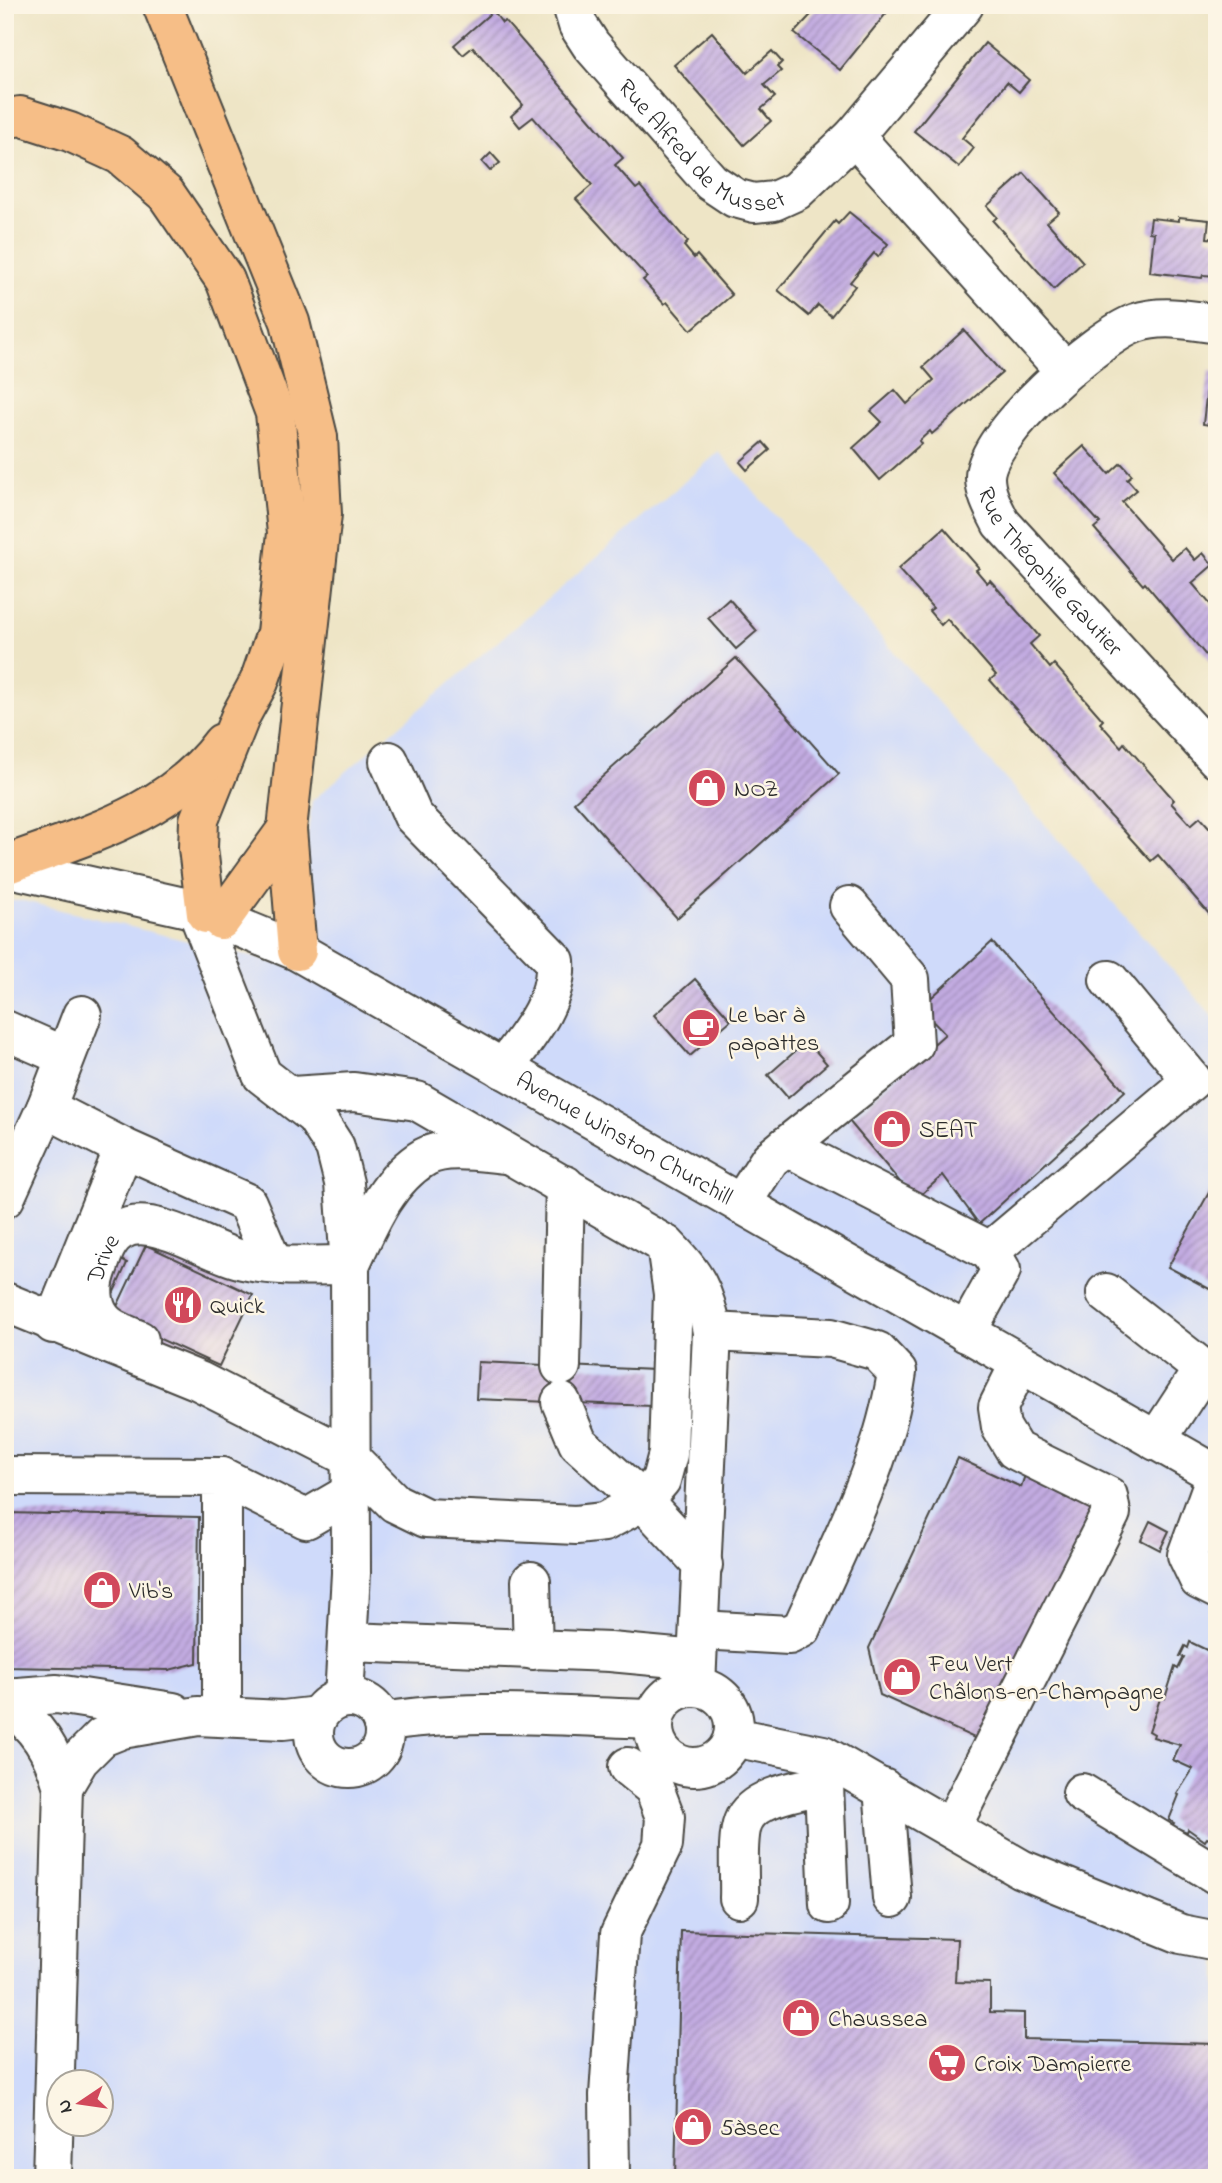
<svg xmlns="http://www.w3.org/2000/svg" width="1222" height="2183" font-family="'Indie Flower',sans-serif">
<defs>
<pattern id="building-hatch" width="6" height="6" patternUnits="userSpaceOnUse" patternTransform="scale(1.75)"><rect width="6" height="6" fill="#c3ace2"/><path d="M-1 1l2-2M0 6l6-6M5 7l2-2" fill="none" stroke="#9f8cb7"/></pattern>
</defs>
<rect width="100%" height="100%" fill="#fcf5e5"/>
<filter id="ink" filterUnits="userSpaceOnUse"><feTurbulence type="fractalNoise" baseFrequency=".0143" numOctaves="2"/><feDisplacementMap in="SourceGraphic" scale="14" xChannelSelector="R" yChannelSelector="G"/><feConvolveMatrix kernelMatrix="1 2 1 2 8 2 1 2 1" color-interpolation-filters="sRGB"/></filter>
<filter id="wash" filterUnits="userSpaceOnUse"><feTurbulence type="fractalNoise" baseFrequency=".00686" numOctaves="4" result="noise"/><feDisplacementMap in="SourceGraphic" scale="28" xChannelSelector="R" yChannelSelector="G"/><feGaussianBlur stdDeviation="1.57" result="paint"/><feColorMatrix in="noise" values="0 0 0 0 0 0 0 0 0 0 0 0 0 0 0 0 0 1.4 0 .05"/><feComposite in="paint" operator="in"/></filter>
<g filter="url(#wash)">
<rect width="100%" height="100%" fill="#eee5c6"/>
<!-- built -->
<path fill="#cfdafa" fill-rule="evenodd" d="M719,452L1217,1021V2178H5V901H24L290,966L312,801ZM60,2082H102V2124H60Z"/>
<g id="blocks">
<!-- building -->
<g fill="url(#building-hatch)">
<polygon points="820,5 893,5 840,70 794,33"/>
<polygon points="493,11 502,23 505,21 623,158 615,165 636,189 640,186 688,242 684,246 694,258 697,255 732,295 691,330 667,302 664,304 643,280 647,277 576,199 592,185 533,117 520,127 511,116 523,105 473,47 463,55 454,45"/>
<polygon points="712,32 747,73 772,51 782,62 777,67 781,71 764,85 775,97 761,109 771,121 744,145 674,65"/>
<polygon points="985,43 1029,80 1019,92 1007,82 962,138 974,148 959,167 914,131"/>
<polygon points="491,153 500,163 490,171 482,162"/>
<polygon points="1024,173 1059,212 1047,222 1083,262 1054,289 993,221 997,217 987,206"/>
<polygon points="849,212 888,244 878,257 874,253 850,282 855,286 831,316 818,305 809,316 778,290 835,221 838,224"/>
<polygon points="1179,217 1209,220 1207,238 1217,239 1217,276 1203,275 1202,278 1150,272 1154,233 1149,232 1151,218 1179,221"/>
<polygon points="964,330 1002,373 932,434 930,431 919,441 921,444 880,480 853,448 882,422 871,411 895,390 907,404 934,380 923,367"/>
<polygon points="1209,371 1217,372 1217,426 1203,424"/>
<polygon points="763,442 770,450 747,470 740,462"/>
<polygon points="1084,446 1109,474 1121,463 1132,475 1127,479 1137,490 1122,502 1172,559 1185,548 1195,560 1203,553 1213,565 1192,583 1217,612 1217,663 1214,665 1145,583 1143,585 1094,528 1100,523 1054,473"/>
<polygon points="944,528 979,568 976,570 987,583 990,580 1039,636 1030,644 1050,668 1054,664 1103,720 1100,723 1121,747 1124,743 1174,800 1171,803 1191,825 1200,817 1217,836 1217,923 1158,855 1151,861 1105,810 990,680 996,675 947,619 941,625 929,611 933,608 898,569"/>
<polygon points="729,599 757,631 736,649 708,618"/>
<polygon points="736,658 839,774 677,918 574,802"/>
<polygon points="992,942 1125,1091 979,1224 943,1175 915,1200 849,1121 945,1034 920,1008"/>
<polygon points="695,979 731,1020 690,1056 654,1015"/>
<polygon points="807,1041 827,1064 788,1098 768,1075"/>
<polygon points="1217,1178 1217,1293 1168,1267"/>
<polygon points="146,1245 253,1295 219,1366 112,1317"/>
<polygon points="111,1255 127,1263 114,1292 98,1285"/>
<polygon points="478,1362 654,1370 652,1406 476,1399"/>
<polygon points="958,1458 1021,1487 1028,1466 1098,1499 983,1742 880,1695 869,1648"/>
<polygon points="5,1513 199,1517 197,1663 169,1670 5,1667"/>
<polygon points="1150,1521 1169,1531 1160,1550 1141,1540"/>
<polygon points="1190,1642 1217,1655 1217,1842 1207,1838 1205,1841 1188,1829 1187,1832 1172,1826 1174,1823 1169,1820 1179,1795 1177,1794 1193,1769 1173,1760 1180,1745 1153,1737 1154,1734 1149,1731 1161,1696 1165,1698 1175,1667 1178,1669 1184,1657 1180,1656 1185,1646 1188,1648"/>
<polygon points="681,1931 957,1939 955,1982 990,1983 990,2012 1024,2013 1024,2039 1217,2044 1217,2178 675,2178"/>
</g>
</g>
</g>
<g filter="url(#ink)">
<use href="#blocks" fill-opacity="0" stroke="#484742" stroke-width="2"/>
<g fill="none" stroke-linecap="round" stroke-linejoin="round">
<defs>
<g id="minor">
<path id="s1" d="M572,5L578,25L591,45L711,182L735,198L754,203L774,201L796,191L854,136L964,5"/>
<polyline points="854,136 1065,371"/>
<path id="s2" d="M1217,324C1191,320 1162,314 1136,323C1097,337 986,434 985,477C985,494 994,509 1001,523L1217,759"/>
<path d="M389,761L413,816L555,961C558,1002 526,1038 503,1069"/>
<path id="s3" d="M5,867L197,910L297,951L1217,1475"/>
<polyline points="197,910 262,1075 315,1116 335,1147 344,1183 350,1265 351,1573 344,1698"/>
<polyline points="5,1030 64,1056"/>
<path d="M292,1096L354,1092L417,1101L666,1245C695,1274 705,1291 712,1332L696,1686"/>
<polyline points="46,1108 124,1148 247,1203 273,1264"/>
<polyline points="786,1146 990,1251 1192,1080 1109,980"/>
<polyline points="5,1198 46,1108 82,1015"/>
<polyline points="741,1204 770,1159 914,1044 910,979 849,906"/>
<path d="M351,1263C368,1226 387,1179 425,1157C446,1145 482,1152 506,1154"/>
<polyline points="1106,1293 1203,1369 1156,1441"/>
<polyline points="5,1302 199,1381 349,1457 395,1503 426,1518 576,1525 604,1522 643,1501 661,1480 668,1454 673,1294 666,1245"/>
<polyline points="53,1324 124,1148"/>
<polyline points="966,1333 1001,1270 990,1251"/>
<path id="s4" d="M139,1340C118,1331 98,1326 94,1300C91,1283 97,1271 103,1254C127,1191 198,1250 243,1260C277,1268 315,1265 350,1265"/>
<polyline points="561,1366 565,1185"/>
<polyline points="561,1402 578,1443 643,1501 703,1565"/>
<polyline points="1216,1475 1187,1555 1199,1580 1217,1589"/>
<polyline points="5,1476 222,1477 222,1715"/>
<polyline points="222,1477 306,1519 351,1493"/>
<polyline points="531,1581 533,1650"/>
<path d="M700,1630L789,1635L802,1628C839,1545 884,1463 897,1372L877,1351L831,1338L712,1332"/>
<polyline points="349,1642 610,1652 697,1660"/>
<circle cx="694" cy="1727" r="40"/>
<circle cx="349" cy="1733" r="35"/>
<polyline points="5,1698 57,1694 173,1712"/>
<path d="M5,1703C38,1726 52,1750 63,1787L52,2178"/>
<path d="M382,1722C470,1707 564,1717 654,1719"/>
<polyline points="733,1737 823,1755 1021,1869 1181,1934 1217,1941"/>
<polyline points="823,1761 829,1904"/>
<polyline points="63,1787 79,1760 102,1737 122,1729 198,1716 283,1720 318,1716"/>
<polyline points="883,1788 892,1898"/>
<polyline points="1082,1793 1217,1875"/>
<polyline points="951,1828 1111,1513 1108,1496 1015,1450 1001,1427 998,1407 1020,1363"/>
<path d="M739,1898C740,1878 736,1840 743,1822C753,1796 800,1790 824,1785"/>
<polyline points="610,2178 609,2095 620,1934 663,1845 665,1817 654,1788 628,1767"/>
</g>
<g id="major">
<polyline points="162,5 290,322 318,437 322,514 287,829 297,951"/>
<polyline points="5,119 20,116 70,132 120,155 166,194 225,280 275,413 287,533 276,633 259,682 241,715 199,820 198,848 206,914"/>
<path d="M5,865C83,836 170,814 222,743"/>
<polyline points="221,920 287,829"/>
</g>
</defs>
<!-- minor casing -->
<use href="#minor" stroke="#484742" stroke-width="42"/>
<!-- major casing -->
<use href="#major" stroke="#484742" stroke-width="42"/>
<!-- minor -->
<use href="#minor" stroke="#fff" stroke-width="38"/>
<!-- major -->
<use href="#major" stroke="#f6be87" stroke-width="38"/>
</g>
</g>
<!-- icons -->
<defs>
<symbol id="shop-disc" viewBox="-11 -11 22 22"><circle r="9.5" fill="#d1495b" stroke="#fcf5e5"/><path d="M-5-2.5h2.3a2.7 3.5 0 0 1 5.4 0H5L5.5 6h-11ZM-1.5-2.5h3a1.5 2.3 0 0 0-3 0Z" fill="#fff"/></symbol>
<symbol id="cafe-disc" viewBox="-11 -11 22 22"><circle r="9.5" fill="#d1495b" stroke="#fcf5e5"/><path d="M-5.5-4.5H6V0H3Q3 3.5 0 3.5H-2.5Q-5.5 3.5-5.5 0ZM3-3.2v2h1.7v-2ZM-6 4.5H4V6H-6Z" fill="#fff"/></symbol>
<symbol id="restaurant-disc" viewBox="-11 -11 22 22"><circle r="9.5" fill="#d1495b" stroke="#fcf5e5"/><path d="M-5-6h1v4h1v-4h1v4h1v-4h1v5L-1.5 .5V6h-2V.5L-5-1ZM5-6V6H3V1.5H1.5Q1.5-4 5-6Z" fill="#fff"/></symbol>
<symbol id="supermarket-disc" viewBox="-11 -11 22 22"><circle r="9.5" fill="#d1495b" stroke="#fcf5e5"/><path d="M-6-5.5h2.5l.6 2H6L4.5 2H-2.5L-4.4-4H-6ZM-1.5 3.2a1.3 1.3 0 1 0 .1 0ZM3 3.2a1.3 1.3 0 1 0 .1 0Z" fill="#fff"/></symbol>
</defs>
<g fill-rule="evenodd">
<use href="#shop-disc" x="685" y="766" width="44" height="44"/>
<use href="#cafe-disc" x="679" y="1006" width="44" height="44"/>
<use href="#shop-disc" x="870" y="1107" width="44" height="44"/>
<use href="#restaurant-disc" x="161" y="1283" width="44" height="44"/>
<use href="#shop-disc" x="80" y="1568" width="44" height="44"/>
<use href="#shop-disc" x="880" y="1655" width="44" height="44"/>
<use href="#shop-disc" x="779" y="1996" width="44" height="44"/>
<use href="#supermarket-disc" x="925" y="2041" width="44" height="44"/>
<use href="#shop-disc" x="671" y="2105" width="44" height="44"/>
</g>
<g text-anchor="middle" stroke-width="5" stroke-linejoin="round" paint-order="stroke">
<!-- street labels -->
<g font-size="24" fill="#2b2b2b" stroke="#fcf5e5">
<text dy="8" stroke="none"><textPath href="#s1" startOffset="200">Rue Alfred de Musset</textPath></text>
<text dy="8" stroke="none"><textPath href="#s2" startOffset="420">Rue Théophile Gautier</textPath></text>
<text dy="8" stroke="none"><textPath href="#s3" startOffset="682">Avenue Winston Churchill</textPath></text>
<text dy="8" stroke="none"><textPath href="#s4" startOffset="107">Drive</textPath></text>
</g>
<!-- poi labels -->
<g font-size="24" fill="#2b2b2b" stroke="#fcf5e5" text-anchor="start">
<text x="734" y="796">NOZ</text>
<text x="728" y="1022">Le bar à<tspan x="728" dy="28">papattes</tspan></text>
<text x="919" y="1137">SEAT</text>
<text x="210" y="1313">Quick</text>
<text x="129" y="1598">Vib's</text>
<text x="929" y="1671">Feu Vert<tspan x="929" dy="28">Châlons-en-Champagne</tspan></text>
<text x="828" y="2026">Chaussea</text>
<text x="974" y="2071">Croix Dampierre</text>
<text x="720" y="2135">5àsec</text>
</g>
</g>
<!-- margin -->
<rect width="1222" height="2183" fill="none" stroke="#fcf5e5" stroke-width="28"/>
<!-- north arrow -->
<g transform="translate(80 2103) rotate(257)"><circle r="33" fill="#fcf5e5" stroke="#a8a49b" stroke-width="2"/>
<path d="M0-5L12 26L0 18L-12 26Z" fill="#d1495b"/>
<text y="-10" font-size="19" font-weight="bold" text-anchor="middle" fill="#2b2b2b">N</text>
</g>
</svg>
